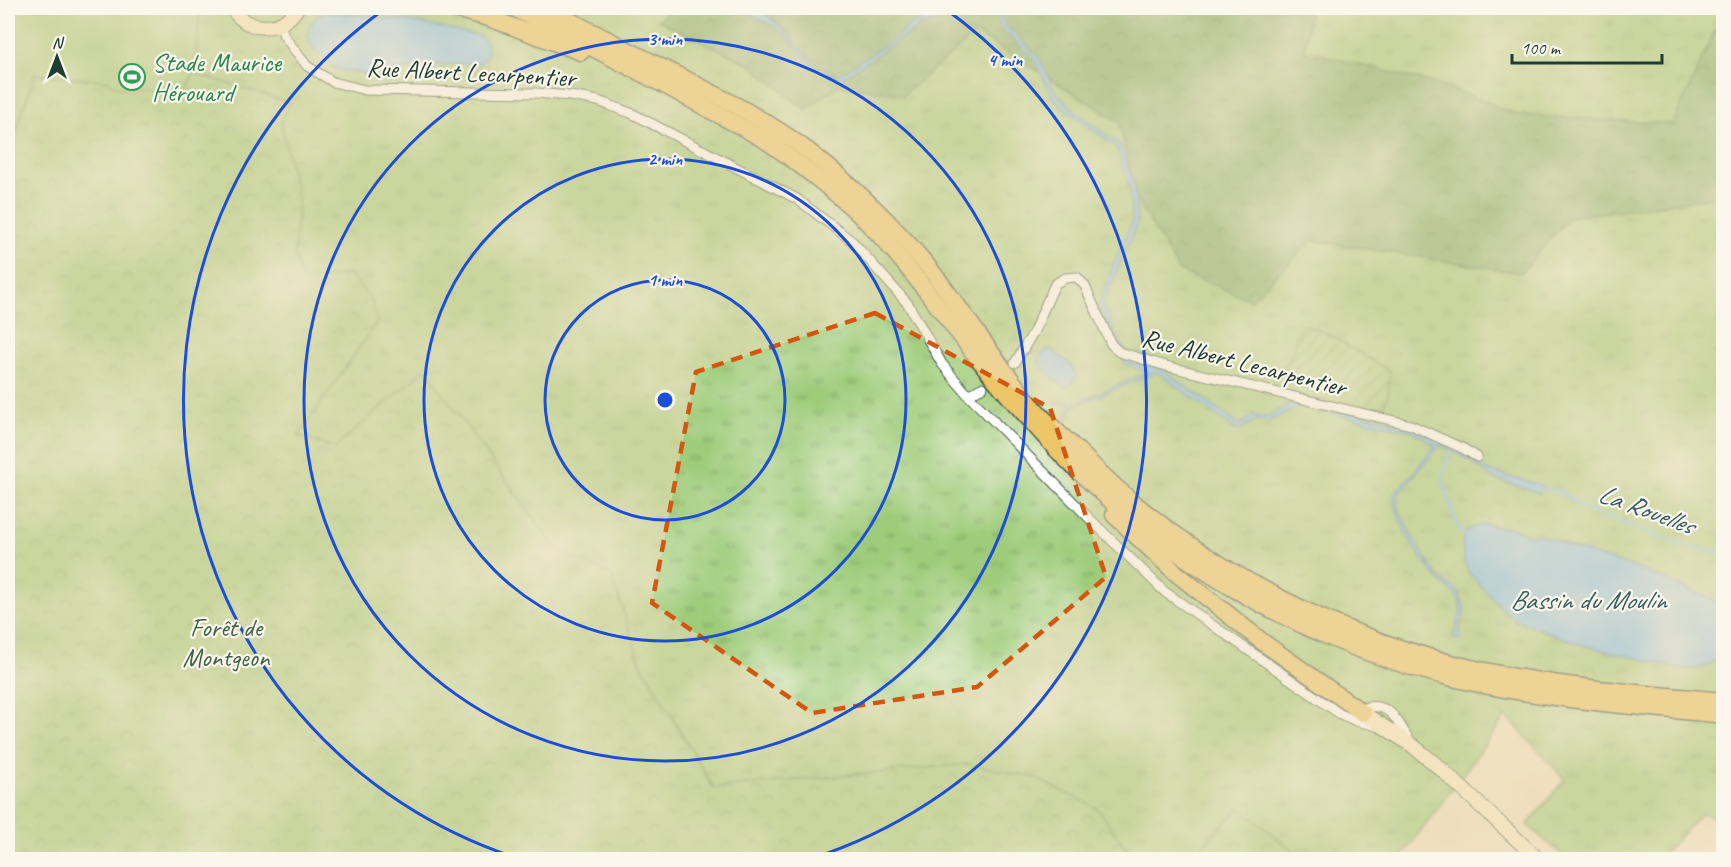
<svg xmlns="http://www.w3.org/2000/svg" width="1731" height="867" font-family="Caveat,sans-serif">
<defs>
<pattern id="grass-tufts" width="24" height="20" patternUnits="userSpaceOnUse" patternTransform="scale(1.5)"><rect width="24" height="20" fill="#9ecc7a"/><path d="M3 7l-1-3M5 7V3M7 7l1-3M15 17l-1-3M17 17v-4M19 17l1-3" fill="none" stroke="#80a765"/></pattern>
<pattern id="forest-crowns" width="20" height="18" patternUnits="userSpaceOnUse" patternTransform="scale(1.5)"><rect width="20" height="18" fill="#7eb06a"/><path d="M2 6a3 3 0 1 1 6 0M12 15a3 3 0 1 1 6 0" fill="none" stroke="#679058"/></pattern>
<pattern id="park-crowns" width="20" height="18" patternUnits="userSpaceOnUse" patternTransform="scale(1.5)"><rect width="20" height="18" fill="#9ecc7a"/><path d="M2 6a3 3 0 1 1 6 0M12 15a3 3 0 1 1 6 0" fill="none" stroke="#80a765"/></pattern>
<pattern id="garden-furrows" width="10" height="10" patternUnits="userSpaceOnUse" patternTransform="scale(1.5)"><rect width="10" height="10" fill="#9ecc7a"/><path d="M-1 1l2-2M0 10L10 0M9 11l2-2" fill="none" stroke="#80a765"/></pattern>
</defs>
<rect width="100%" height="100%" fill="#fbf7ec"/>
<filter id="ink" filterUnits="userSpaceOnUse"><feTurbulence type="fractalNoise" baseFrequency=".0167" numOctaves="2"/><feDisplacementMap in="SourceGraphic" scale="12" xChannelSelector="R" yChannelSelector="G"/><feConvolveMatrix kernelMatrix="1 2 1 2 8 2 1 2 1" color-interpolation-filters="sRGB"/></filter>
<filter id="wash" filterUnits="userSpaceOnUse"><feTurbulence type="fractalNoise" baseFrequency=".008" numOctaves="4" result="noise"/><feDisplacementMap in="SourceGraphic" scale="24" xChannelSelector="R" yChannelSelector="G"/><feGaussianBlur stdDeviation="1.35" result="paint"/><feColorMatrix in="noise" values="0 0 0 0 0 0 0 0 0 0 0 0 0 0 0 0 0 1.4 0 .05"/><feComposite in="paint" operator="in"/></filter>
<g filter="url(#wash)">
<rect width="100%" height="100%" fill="#eedebb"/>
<!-- grass -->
<g fill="url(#grass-tufts)" stroke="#5e8457" stroke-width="1.5">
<polygon points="200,8 674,8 659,20 751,65 806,109 839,85 903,95 976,33 1119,121 1137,200 1251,300 1312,240 1521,273 1569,217 1723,196 1723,820 1702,813 1659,859 1567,859 1527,825 1565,779 1506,716 1400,859 1303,859 1239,808 1190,859 1134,859 1097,808 969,764 714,788 640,662 611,575 557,550 425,369 335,448 298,436 377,322 371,300 349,274 303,281 294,255 298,203 281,122 289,103 194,73"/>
<polygon points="1310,8 1723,8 1723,12 1674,124 1519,115 1444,86 1304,51"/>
</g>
<!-- forest -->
<polygon fill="url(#forest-crowns)" stroke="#4e764f" stroke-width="1.5" points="674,8 1310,8 1305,51 1444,86 1519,115 1673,124 1723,12 1723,196 1569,217 1521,273 1312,240 1251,300 1179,271 1137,200 1119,121 976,33 903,95 839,85 806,110 751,65 658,20"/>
<!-- park -->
<g fill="url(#park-crowns)" stroke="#5e8457" stroke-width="1.5">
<polygon points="194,73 290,103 281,122 298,203 294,255 303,281 350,274 371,300 377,322 298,436 335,448 425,369 557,550 611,575 640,662 713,788 969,764 1033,777 1097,808 1134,859 8,860 8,153 35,74 108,81 114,86 185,90"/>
<polygon points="1239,808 1303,859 1190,859"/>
</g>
<!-- garden -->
<polygon fill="url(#garden-furrows)" stroke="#5e8457" stroke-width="1.5" points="1301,325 1321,330 1390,371 1388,395 1381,414 1270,389 1290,360"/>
<!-- pitch -->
<polygon fill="#9ecc7a" stroke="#5e8457" stroke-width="1.5" points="8,8 200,8 194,73 185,90 114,86 108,81 35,74 8,153"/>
<!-- water -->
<g fill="#7abef1" stroke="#4c7e92" stroke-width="1.5">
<path d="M742,8C781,7 802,66 838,75L895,39L910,25L952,8H959L953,15L920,26L840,79L809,61L787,37L772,25L761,20Z"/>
<polygon points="992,8 996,8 1006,26 1038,56 1055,91 1077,113 1120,145 1135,188 1137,224 1103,304 1115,333 1126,351 1119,349 1098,305 1115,261 1132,222 1130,190 1122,164 1116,147 1066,110 1052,96 1033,57 1004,31"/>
<path d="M328,12C380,16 430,24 480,36C488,42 488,46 487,56L480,63L435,65L364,74L341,70L330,64L311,45L308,36L310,25L318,15Z"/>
<path d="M1051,349C1062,358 1090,374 1066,387L1056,380L1039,364C1039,356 1044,350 1051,349Z"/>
<path d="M1121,354L1128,356L1131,362L1162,369L1237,423L1241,424L1253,415L1267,417L1295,401L1407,424L1464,453L1489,471L1541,485L1540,493L1492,478L1472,462L1440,445L1398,495C1398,498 1398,501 1398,504C1401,521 1431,569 1443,581C1448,585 1455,586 1458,592C1462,599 1467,610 1463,619C1461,625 1458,629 1461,636L1460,639L1456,640L1453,636C1455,631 1461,614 1461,609C1460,591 1445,589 1436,577C1419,556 1394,521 1394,493L1413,474L1435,444L1412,431L1399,428L1299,406L1268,422L1256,420L1239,430H1236L1157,372L1072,407L1068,418L1062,425L1060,424L1066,417L1071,406L1063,402L1056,404L1055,402L1063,400L1073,404L1149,372L1125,364Z"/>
<path d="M1485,524L1499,527L1512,528L1531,536L1538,535L1555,540L1569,547L1642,570L1662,579L1714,600L1723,607V656C1708,667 1701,669 1682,669L1582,645L1516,620L1505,612L1469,573L1464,559L1463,546V540L1467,533L1466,530Z"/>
</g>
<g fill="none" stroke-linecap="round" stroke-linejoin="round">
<!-- stream -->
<g stroke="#7abef1" stroke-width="3">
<polyline points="1451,450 1443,473 1444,484 1457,526 1465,536"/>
<polyline points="1537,488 1559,491 1588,511 1684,546 1724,553"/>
</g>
</g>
</g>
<g filter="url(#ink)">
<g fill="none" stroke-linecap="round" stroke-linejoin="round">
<defs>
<g id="street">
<polyline points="280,24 284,36 307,66 333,82 365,90 536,93 570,96 598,101 633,114 797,199 852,241 908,304 942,364 968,395 1092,521 1165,592 1340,714 1356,721 1378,726"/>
<polyline points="1015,363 1034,331 1055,284 1065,278 1077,277 1085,286 1111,344 1119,352 1166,366 1411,425 1464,449 1477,457"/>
<polyline points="968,395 983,387"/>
<path d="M1361,715L1367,707C1392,703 1398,723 1410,741"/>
</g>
<g id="secondary">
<path d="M232,8C247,33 282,33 297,8"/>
<polyline points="1363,713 1413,746 1440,768 1539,860"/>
</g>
<g id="highway">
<polyline points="451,8 489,18 581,52"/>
<path d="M514,8C577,40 640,71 701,105C724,118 749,130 771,144C791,158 811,173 829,188C908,250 956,340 1024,413C1040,431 1056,450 1073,466C1178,568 1314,646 1457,679C1544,700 1635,706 1724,715"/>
<path d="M544,8C589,30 633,53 677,75C724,99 771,122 812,154C855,188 895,226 929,268C966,314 997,366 1036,410C1048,424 1063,437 1077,450C1093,466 1110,483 1129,499C1235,587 1369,650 1505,675C1577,689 1651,694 1724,701"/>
<polyline points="1114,515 1176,573 1264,643 1363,713"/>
</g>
</defs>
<!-- street casing -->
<use href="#street" stroke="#3e5548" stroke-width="11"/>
<!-- secondary casing -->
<use href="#secondary" stroke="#3e5548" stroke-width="16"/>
<!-- highway casing -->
<use href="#highway" stroke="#3e5548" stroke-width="19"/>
<!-- street -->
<use href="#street" stroke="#fff" stroke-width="9"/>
<!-- secondary -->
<use href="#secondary" stroke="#f8e8c3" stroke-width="14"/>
<!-- highway -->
<use href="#highway" stroke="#edc569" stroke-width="16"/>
</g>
</g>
<!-- marked area -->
<path d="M0 0H1731V867H0ZM875,313L1050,408L1106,577L977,687L812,713L652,603L696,372Z" fill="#eedebb" fill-opacity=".55" fill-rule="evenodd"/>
<path fill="none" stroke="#d45610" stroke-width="4.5" stroke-dasharray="12 8" stroke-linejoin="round" d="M875,313L1050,408L1106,577L977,687L812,713L652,603L696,372Z"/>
<!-- distance rings -->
<g fill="none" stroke="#1d4ed8" stroke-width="3">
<circle cx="665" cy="400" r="120"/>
<circle cx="665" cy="400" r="241"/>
<circle cx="665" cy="400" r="361"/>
<path d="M520 859A481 481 0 0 1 386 8M944 8A481 481 0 0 1 810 859"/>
</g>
<!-- icons -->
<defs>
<symbol id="stadium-ring" viewBox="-11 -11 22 22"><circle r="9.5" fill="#fbf7ec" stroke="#2e9e5b" stroke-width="1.5"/><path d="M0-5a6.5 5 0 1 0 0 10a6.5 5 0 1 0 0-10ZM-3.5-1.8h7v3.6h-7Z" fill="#2e9e5b"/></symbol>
</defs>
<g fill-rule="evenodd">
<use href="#stadium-ring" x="117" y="62" width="30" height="30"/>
</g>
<g text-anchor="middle" stroke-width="4.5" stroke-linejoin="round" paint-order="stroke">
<!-- leisure labels -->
<g font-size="26" fill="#27864d" stroke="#fbf7ec" text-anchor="start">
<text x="152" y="71">Stade Maurice<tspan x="152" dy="30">Hérouard</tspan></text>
</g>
<!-- street labels -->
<g font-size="26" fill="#1f3d34" stroke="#fbf7ec">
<text transform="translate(471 72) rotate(3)" y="9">Rue Albert Lecarpentier</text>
<text transform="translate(1244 362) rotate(14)" y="9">Rue Albert Lecarpentier</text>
</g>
<!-- park labels -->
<g font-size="26" fill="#3f6146" stroke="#fbf7ec">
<text x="226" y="636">Forêt de<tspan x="226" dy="30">Montgeon</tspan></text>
</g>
<!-- water labels -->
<g font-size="27" font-style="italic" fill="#365d63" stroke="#fbf7ec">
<text transform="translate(1646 509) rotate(20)" y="9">La Rouelles</text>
<text x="1588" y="609">Bassin du Moulin</text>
</g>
</g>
<circle cx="665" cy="400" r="9" fill="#1d4ed8" stroke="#fbf7ec" stroke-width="3"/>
<g font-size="18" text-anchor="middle" font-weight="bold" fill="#1d4ed8" stroke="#fbf7ec" stroke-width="4.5" stroke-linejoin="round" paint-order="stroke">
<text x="665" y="45">3 min</text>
<text x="1005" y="66">4 min</text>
<text x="665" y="165">2 min</text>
<text x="665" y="286">1 min</text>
</g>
<!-- margin -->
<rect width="1731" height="867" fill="none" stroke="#fbf7ec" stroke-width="30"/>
<!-- north arrow -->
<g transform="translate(57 57)" stroke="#fbf7ec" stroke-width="4.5" paint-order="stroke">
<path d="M0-4.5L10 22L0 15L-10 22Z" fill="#1f3d34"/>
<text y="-9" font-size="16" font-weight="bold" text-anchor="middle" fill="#1f3d34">N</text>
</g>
<!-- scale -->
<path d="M1512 54v9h150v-9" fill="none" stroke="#1f3d34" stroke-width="3"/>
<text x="1521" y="54" font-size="18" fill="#1f3d34" stroke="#fbf7ec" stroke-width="4.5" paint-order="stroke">100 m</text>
</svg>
